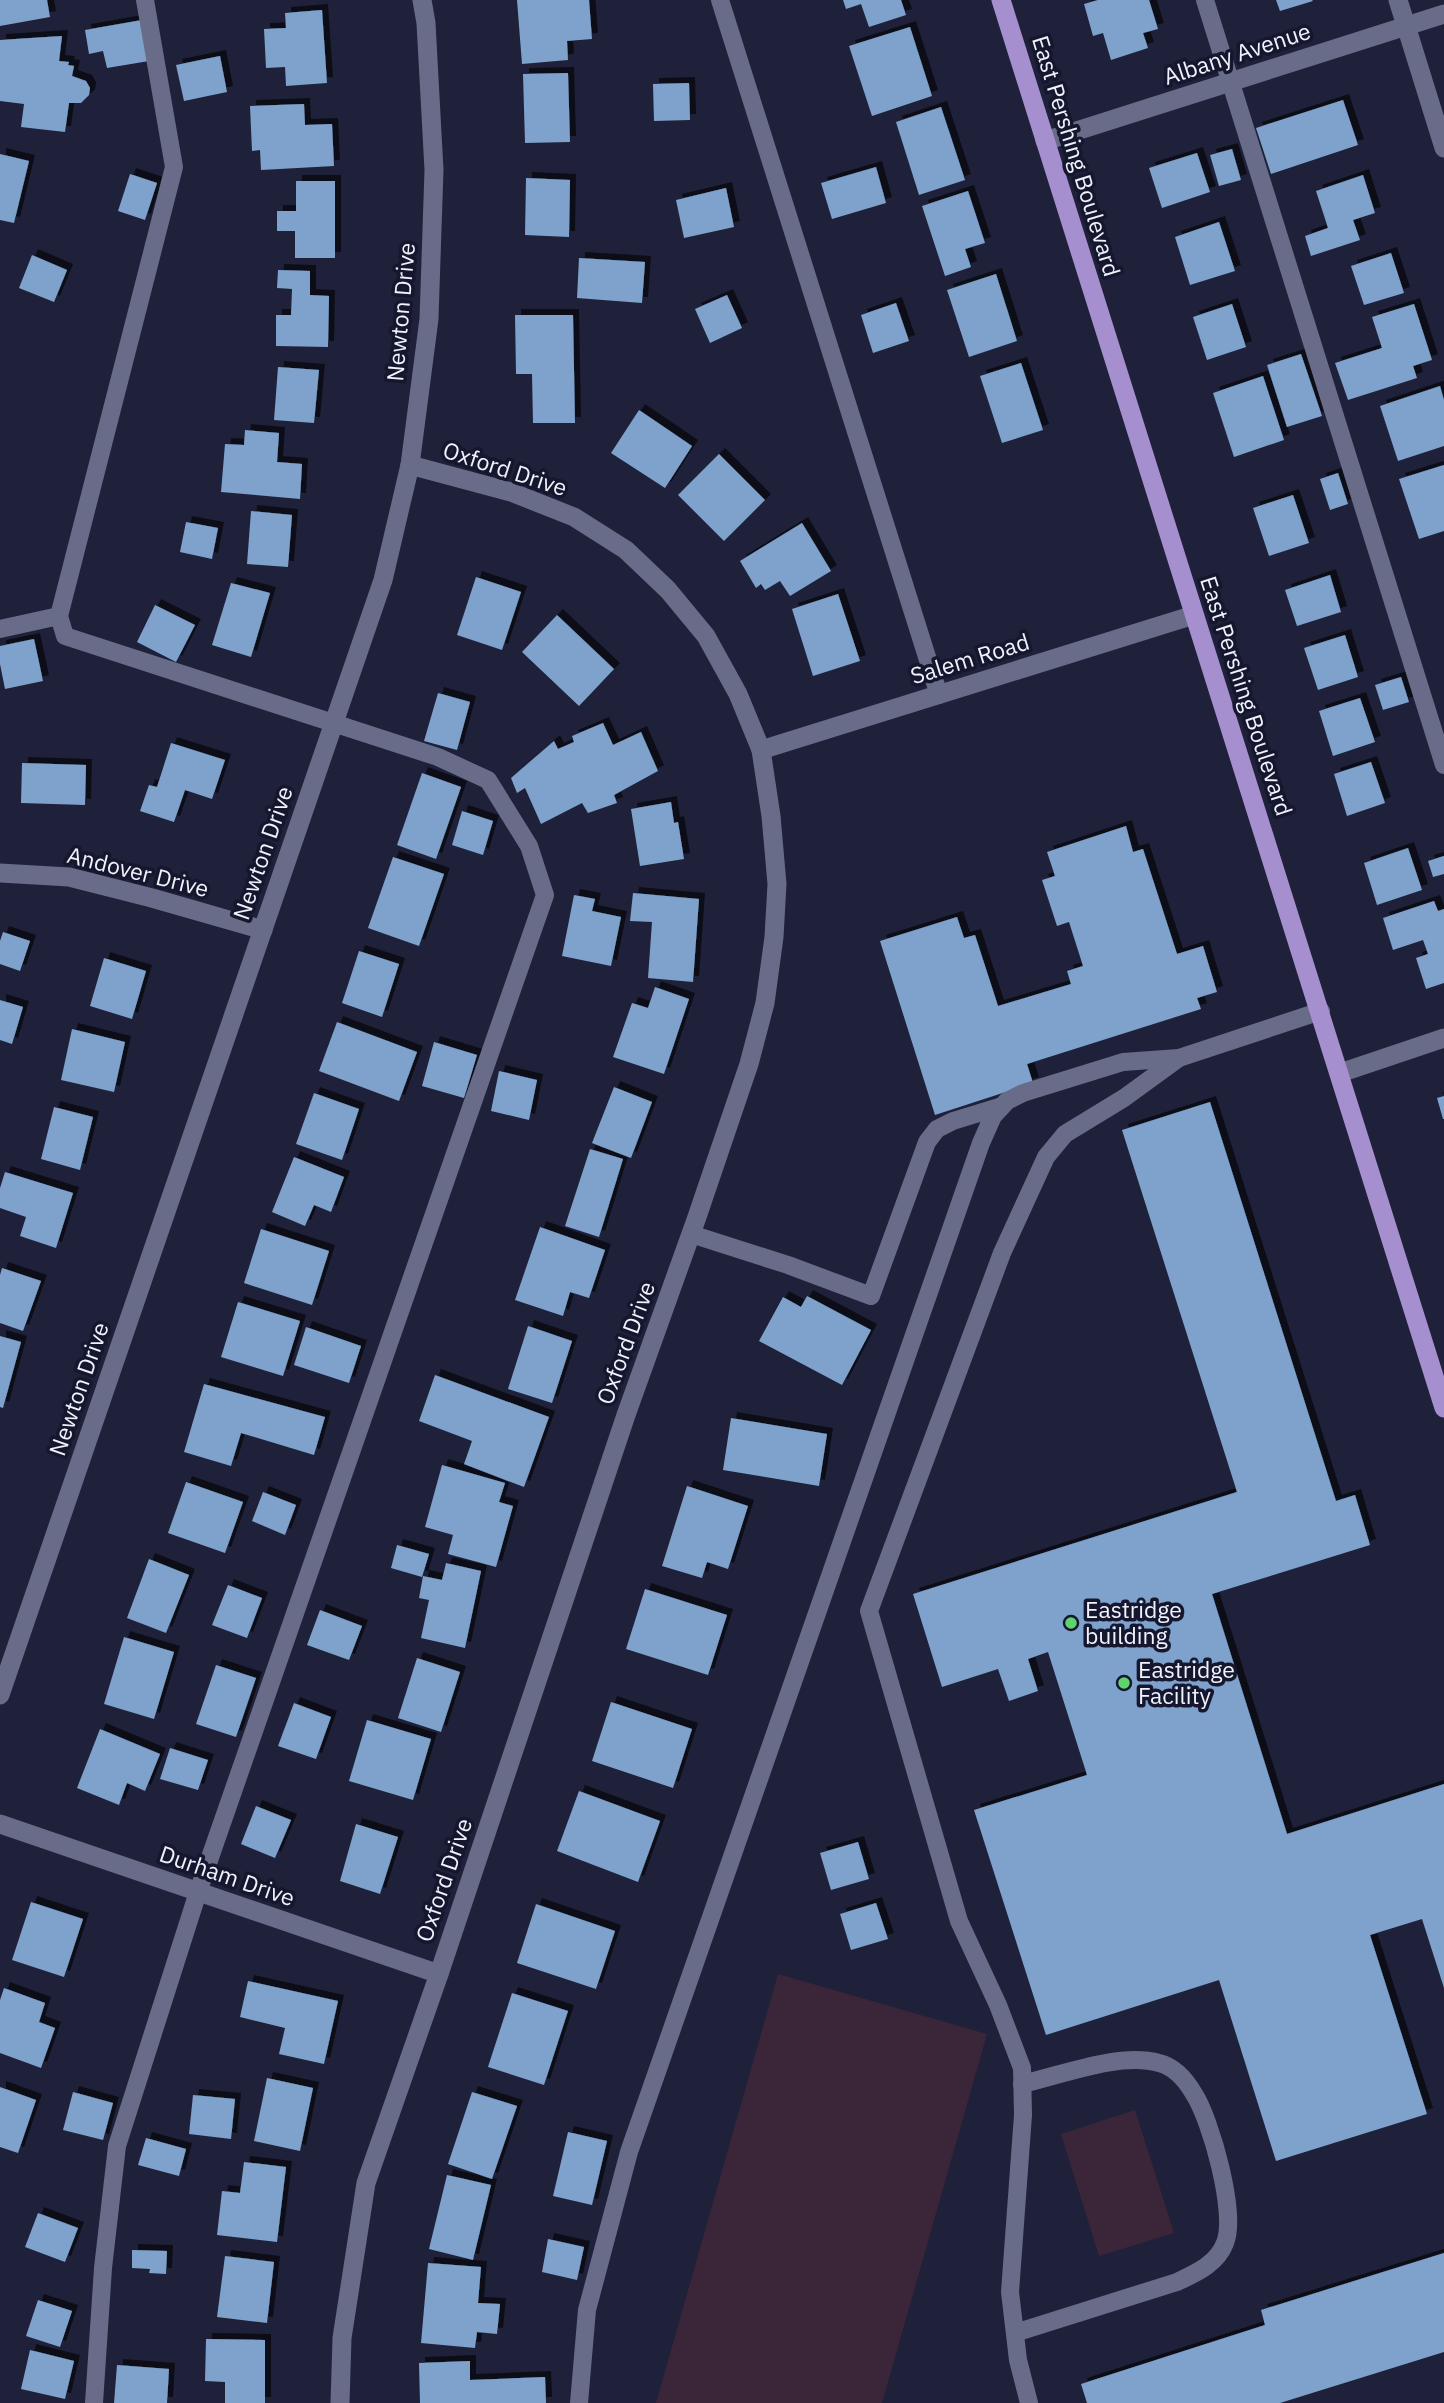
<svg xmlns="http://www.w3.org/2000/svg" width="1444" height="2403" font-family="'IBM Plex Sans',sans-serif">
<defs>
<filter id="shadow"><feDropShadow dx="6" dy="-6" stdDeviation="0" flood-color="#0009"/></filter>
</defs>
<rect width="100%" height="100%" fill="#1e2139"/>
<!-- green -->
<g fill="#3b2538">
<polygon points="778,1974 987,2034 882,2403 656,2403"/>
<polygon points="1135,2110 1174,2233 1099,2256 1061,2134"/>
</g>
<!-- building -->
<g fill="#7ea2cc" filter="url(#shadow)">
<polygon points="0,0 47,0 50,17 0,26"/>
<polygon points="517,0 589,0 592,39 567,41 568,60 522,64"/>
<polygon points="843,0 901,0 906,15 869,27 861,4 846,9"/>
<polygon points="1098,0 1149,0 1158,29 1143,33 1148,48 1111,60 1103,33 1093,36 1084,4"/>
<polygon points="1276,0 1312,0 1313,1 1280,11"/>
<polygon points="322,10 327,83 286,86 285,67 266,68 264,29 286,28 285,13"/>
<polygon points="142,20 149,61 107,68 103,51 89,54 85,30"/>
<polygon points="910,27 932,96 872,116 849,46"/>
<polygon points="62,36 59,61 69,62 68,65 74,66 72,76 86,81 90,88 89,95 81,103 69,103 65,132 21,127 24,104 0,101 0,40"/>
<polygon points="220,56 227,92 184,101 176,65"/>
<polygon points="568,73 570,142 525,143 523,74"/>
<polygon points="689,83 690,120 654,121 653,84"/>
<polygon points="1343,100 1358,145 1271,174 1256,128"/>
<polygon points="304,104 305,125 332,124 334,166 261,170 260,150 252,151 250,106"/>
<polygon points="941,107 965,180 919,195 896,122"/>
<polygon points="1232,149 1241,180 1219,186 1210,155"/>
<polygon points="1197,153 1210,192 1162,208 1149,168"/>
<polygon points="0,154 29,161 14,223 0,220"/>
<polygon points="876,167 886,203 832,219 821,183"/>
<polygon points="130,174 157,183 145,220 118,211"/>
<polygon points="1363,175 1375,213 1353,220 1360,240 1311,256 1305,236 1328,228 1316,191"/>
<polygon points="526,178 570,180 569,237 525,235"/>
<polygon points="296,181 335,181 335,258 295,258 295,231 277,231 277,211 296,211"/>
<polygon points="726,188 734,227 684,238 676,200"/>
<polygon points="968,191 985,243 965,249 971,267 945,276 922,206"/>
<polygon points="1219,222 1235,271 1190,285 1175,237"/>
<polygon points="1391,253 1404,293 1364,305 1351,266"/>
<polygon points="32,255 67,270 54,302 19,288"/>
<polygon points="579,258 645,262 642,303 577,298"/>
<polygon points="278,270 310,271 310,295 329,296 328,347 276,346 276,315 291,315 292,289 277,288"/>
<polygon points="996,274 1017,341 969,357 947,290"/>
<polygon points="727,295 742,328 710,343 695,309"/>
<polygon points="896,303 909,341 873,353 861,315"/>
<polygon points="1232,304 1246,347 1207,360 1193,317"/>
<polygon points="1414,304 1432,360 1413,366 1417,378 1348,400 1335,363 1382,348 1372,317"/>
<polygon points="515,315 573,315 575,423 533,423 532,374 516,374"/>
<polygon points="1301,354 1322,416 1287,427 1267,365"/>
<polygon points="1021,363 1043,430 1002,443 980,376"/>
<polygon points="278,367 319,370 314,423 274,420"/>
<polygon points="1263,376 1284,440 1234,457 1213,393"/>
<polygon points="1440,386 1444,400 1444,446 1398,461 1380,406"/>
<polygon points="639,410 692,446 665,488 611,453"/>
<polygon points="245,430 279,433 277,462 302,464 300,499 221,492 225,444 244,445"/>
<polygon points="719,454 765,500 724,541 678,495"/>
<polygon points="1444,465 1444,531 1419,539 1399,479"/>
<polygon points="1338,473 1348,504 1330,510 1320,479"/>
<polygon points="1293,495 1309,543 1269,556 1253,508"/>
<polygon points="251,511 292,515 288,567 247,564"/>
<polygon points="186,522 218,528 212,559 180,552"/>
<polygon points="802,523 831,571 790,596 780,581 765,590 761,584 756,588 740,561"/>
<polygon points="1330,575 1341,612 1297,626 1285,590"/>
<polygon points="476,577 521,592 502,650 457,635"/>
<polygon points="231,583 270,593 251,657 212,645"/>
<polygon points="838,594 860,661 813,676 792,609"/>
<polygon points="155,605 195,625 176,662 137,642"/>
<polygon points="557,615 614,669 579,706 522,652"/>
<polygon points="1345,635 1358,677 1318,690 1304,648"/>
<polygon points="34,639 43,681 5,689 0,664 0,646"/>
<polygon points="1401,677 1409,702 1383,710 1375,685"/>
<polygon points="438,693 470,702 457,750 424,741"/>
<polygon points="1360,698 1375,742 1333,756 1319,711"/>
<polygon points="603,723 613,745 641,732 658,771 614,795 617,803 588,813 582,803 541,824 525,788 517,793 511,778 554,741 558,749 574,742 572,736"/>
<polygon points="171,743 225,760 212,799 185,790 174,822 140,811 149,785 157,787"/>
<polygon points="1371,762 1385,803 1347,816 1334,774"/>
<polygon points="22,763 86,765 85,805 21,803"/>
<polygon points="422,773 461,787 436,859 397,845"/>
<polygon points="671,802 674,823 678,822 684,859 640,866 631,809"/>
<polygon points="462,811 493,821 483,855 452,845"/>
<polygon points="1126,826 1133,852 1143,849 1177,954 1203,946 1217,992 1197,998 1201,1009 1027,1064 1033,1083 935,1115 880,941 957,917 964,938 975,935 998,1006 1071,984 1067,971 1083,966 1069,922 1057,926 1042,880 1055,876 1047,852"/>
<polygon points="1408,848 1422,890 1377,905 1364,863"/>
<polygon points="1444,856 1444,874 1433,877 1428,861"/>
<polygon points="393,857 444,874 419,946 368,928"/>
<polygon points="633,893 699,899 693,982 648,978 652,922 630,921"/>
<polygon points="574,895 595,899 592,911 621,917 611,966 562,956"/>
<polygon points="1434,901 1438,911 1444,909 1444,983 1426,989 1416,958 1428,954 1423,940 1393,950 1383,918"/>
<polygon points="3,932 30,941 20,971 0,964 0,941"/>
<polygon points="359,951 399,964 382,1017 342,1003"/>
<polygon points="104,958 146,971 132,1019 90,1006"/>
<polygon points="655,987 689,999 664,1074 613,1057 632,1003 648,1008"/>
<polygon points="0,1000 23,1007 12,1044 0,1040"/>
<polygon points="337,1022 417,1052 399,1101 319,1071"/>
<polygon points="72,1029 125,1042 114,1092 61,1080"/>
<polygon points="434,1042 477,1055 464,1098 422,1086"/>
<polygon points="499,1071 537,1080 529,1120 491,1111"/>
<polygon points="614,1087 652,1102 631,1158 592,1143"/>
<polygon points="314,1093 359,1109 342,1160 296,1144"/>
<polygon points="1444,1096 1444,1119 1443,1119 1437,1098"/>
<polygon points="1210,1102 1336,1501 1355,1495 1370,1545 1212,1594 1287,1834 1444,1784 1444,1988 1422,1919 1370,1935 1427,2114 1276,2161 1219,1980 1046,2035 974,1810 1087,1775 1048,1652 1028,1659 1038,1691 1009,1701 998,1669 942,1687 913,1594 1237,1492 1122,1130"/>
<polygon points="54,1107 93,1117 80,1170 41,1159"/>
<polygon points="590,1149 623,1159 599,1237 565,1226"/>
<polygon points="294,1157 344,1177 331,1212 314,1205 305,1226 272,1212"/>
<polygon points="5,1172 73,1193 56,1248 20,1236 26,1217 0,1208 0,1188"/>
<polygon points="540,1227 605,1250 589,1298 570,1292 563,1316 515,1300"/>
<polygon points="261,1229 329,1251 312,1305 244,1283"/>
<polygon points="2,1268 41,1281 23,1331 0,1323 0,1275"/>
<polygon points="807,1296 871,1330 842,1385 759,1341 783,1297 801,1307"/>
<polygon points="238,1302 300,1321 283,1376 221,1357"/>
<polygon points="528,1326 572,1341 552,1403 508,1389"/>
<polygon points="306,1327 361,1346 349,1383 294,1365"/>
<polygon points="0,1336 21,1342 3,1408 0,1407"/>
<polygon points="435,1375 549,1417 524,1487 464,1464 472,1441 419,1421"/>
<polygon points="204,1384 325,1417 314,1455 241,1433 231,1466 184,1452"/>
<polygon points="731,1418 827,1434 819,1486 723,1470"/>
<polygon points="442,1465 505,1483 499,1502 513,1506 496,1567 448,1554 453,1535 425,1527"/>
<polygon points="186,1482 243,1502 225,1553 168,1533"/>
<polygon points="687,1486 748,1506 728,1569 707,1562 702,1578 662,1566"/>
<polygon points="263,1492 296,1505 285,1535 252,1521"/>
<polygon points="397,1545 429,1554 422,1577 391,1568"/>
<polygon points="149,1559 189,1575 166,1633 127,1618"/>
<polygon points="446,1563 481,1571 465,1648 421,1638 429,1600 419,1598 423,1576 442,1580"/>
<polygon points="228,1585 262,1598 247,1638 212,1625"/>
<polygon points="645,1589 727,1615 708,1675 626,1649"/>
<polygon points="320,1610 362,1626 349,1660 307,1645"/>
<polygon points="124,1637 174,1652 154,1719 104,1704"/>
<polygon points="417,1658 460,1672 441,1732 398,1718"/>
<polygon points="216,1665 256,1678 236,1737 196,1724"/>
<polygon points="611,1702 692,1729 673,1788 592,1761"/>
<polygon points="294,1703 331,1717 316,1759 278,1746"/>
<polygon points="367,1720 431,1739 413,1800 349,1781"/>
<polygon points="100,1729 160,1754 145,1791 127,1783 119,1805 77,1788"/>
<polygon points="170,1748 208,1760 198,1790 160,1779"/>
<polygon points="579,1791 660,1821 638,1882 557,1851"/>
<polygon points="256,1806 291,1820 275,1858 241,1844"/>
<polygon points="356,1824 398,1837 380,1894 340,1881"/>
<polygon points="858,1842 869,1879 831,1890 820,1853"/>
<polygon points="31,1902 83,1919 64,1977 12,1960"/>
<polygon points="876,1903 888,1939 851,1950 840,1914"/>
<polygon points="536,1904 615,1931 596,1989 517,1963"/>
<polygon points="248,1981 338,2001 324,2064 279,2054 285,2028 240,2017"/>
<polygon points="4,1988 45,2003 39,2022 55,2028 41,2068 0,2053 0,2000"/>
<polygon points="512,1993 568,2011 544,2085 488,2067"/>
<polygon points="267,2078 313,2088 300,2151 254,2141"/>
<polygon points="0,2087 36,2100 18,2153 0,2147"/>
<polygon points="73,2092 113,2103 103,2140 63,2130"/>
<polygon points="472,2092 517,2106 492,2179 448,2164"/>
<polygon points="193,2095 235,2099 231,2139 189,2134"/>
<polygon points="568,2132 607,2141 592,2205 553,2196"/>
<polygon points="146,2138 186,2149 179,2176 138,2165"/>
<polygon points="244,2162 286,2167 277,2242 217,2235 222,2191 240,2193"/>
<polygon points="447,2175 491,2185 473,2260 429,2249"/>
<polygon points="38,2213 78,2228 65,2262 25,2247"/>
<polygon points="548,2239 584,2247 577,2280 542,2272"/>
<polygon points="132,2250 167,2251 166,2274 149,2273 150,2269 132,2268"/>
<polygon points="1444,2253 1444,2352 1280,2403 1087,2403 1081,2384 1265,2325 1261,2310"/>
<polygon points="225,2256 274,2262 267,2323 217,2317"/>
<polygon points="428,2263 481,2267 478,2303 500,2304 497,2334 477,2332 475,2348 421,2343"/>
<polygon points="38,2300 72,2311 60,2347 26,2336"/>
<polygon points="206,2339 265,2340 265,2403 225,2403 225,2382 205,2381"/>
<polygon points="30,2350 74,2361 65,2399 21,2389"/>
<polygon points="470,2361 470,2380 545,2377 546,2403 420,2403 419,2363"/>
<polygon points="117,2365 169,2369 167,2403 114,2403"/>
</g>
<g fill="none" stroke-linecap="round" stroke-linejoin="round">
<!-- service -->
<g stroke="#686c89" stroke-width="18">
<polyline points="720,0 939,695"/>
<polyline points="1205,0 1444,765"/>
<polyline points="0,629 59,616"/>
<polyline points="691,1234 788,1265 871,1296 927,1142 937,1129 953,1121 1002,1106"/>
<path d="M1015,2333L1177,2282C1196,2273 1217,2264 1225,2243C1237,2214 1211,2120 1194,2094C1186,2080 1175,2067 1159,2063C1119,2052 1062,2075 1022,2084"/>
<polyline points="94,2403 103,2268 117,2146 198,1892 545,895 529,846 488,780 438,757 65,636 59,616 174,167 145,0"/>
<polyline points="579,2403 587,2310 629,2152 981,1143 993,1116 1007,1101 1023,1093 1123,1062 1179,1058"/>
<polyline points="1029,2403 1018,2360 1010,2292 1023,2115 1022,2068 998,2005 959,1921 869,1611 1002,1253 1046,1157 1065,1134 1124,1098 1179,1058 1321,1011"/>
</g>
<!-- minor -->
<g stroke="#686c89" stroke-width="19">
<polyline points="1398,0 1444,148"/>
<polyline points="1045,141 1444,14"/>
<polyline points="761,750 1194,615"/>
<polyline points="0,873 69,877 152,898 263,930"/>
<polyline points="1340,1073 1444,1038"/>
<polyline points="0,1695 383,580 410,465 429,319 434,170 426,23 422,0"/>
<polyline points="0,1824 439,1974"/>
<polyline points="340,2403 342,2338 366,2183 439,1974 626,1415 697,1217 749,1064 765,1003 774,937 777,884 771,816 761,750 738,694 706,636 668,590 626,550 574,517 511,492 410,465"/>
</g>
<!-- primary -->
<polyline stroke="#a68fce" stroke-width="19" points="1001,0 1444,1408"/>
</g>
<!-- markers -->
<g fill="#5ed56c" stroke="#15172f" stroke-width="2.5">
<circle cx="1071" cy="1623" r="7"/>
<circle cx="1124" cy="1683" r="7"/>
</g>
<g text-anchor="middle" stroke-width="7" stroke-linejoin="round" paint-order="stroke">
<!-- street labels -->
<g font-size="23" fill="#f0f2fc" stroke="#15172f">
<text transform="translate(1237 54) rotate(-18)" y="8">Albany Avenue</text>
<text transform="translate(1076 156) rotate(73)" y="8">East Pershing Boulevard</text>
<text transform="translate(401 312) rotate(-85)" y="8">Newton Drive</text>
<text transform="translate(505 469) rotate(18)" y="8">Oxford Drive</text>
<text transform="translate(970 659) rotate(-17)" y="8">Salem Road</text>
<text transform="translate(1246 696) rotate(72)" y="8">East Pershing Boulevard</text>
<text transform="translate(263 853) rotate(-71)" y="8">Newton Drive</text>
<text transform="translate(138 872) rotate(14)" y="8">Andover Drive</text>
<text transform="translate(626 1343) rotate(-70)" y="8">Oxford Drive</text>
<text transform="translate(79 1389) rotate(-71)" y="8">Newton Drive</text>
<text transform="translate(227 1876) rotate(19)" y="8">Durham Drive</text>
<text transform="translate(444 1880) rotate(-71)" y="8">Oxford Drive</text>
</g>
<!-- poi labels -->
<g font-size="23" fill="#f0f2fc" stroke="#15172f" text-anchor="start">
<text x="1085" y="1618">Eastridge<tspan x="1085" dy="26">building</tspan></text>
<text x="1138" y="1678">Eastridge<tspan x="1138" dy="26">Facility</tspan></text>
</g>
</g>
</svg>
